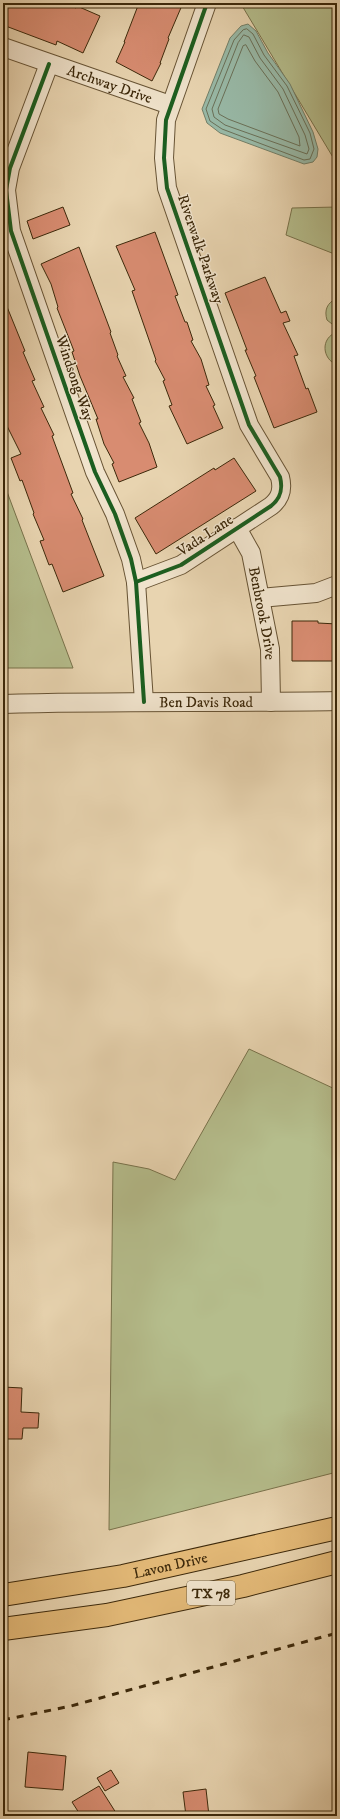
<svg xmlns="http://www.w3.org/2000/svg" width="340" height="1819" font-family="'IM FELL DW Pica',serif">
<rect width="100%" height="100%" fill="#e8d4b0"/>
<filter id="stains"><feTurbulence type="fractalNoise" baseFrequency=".005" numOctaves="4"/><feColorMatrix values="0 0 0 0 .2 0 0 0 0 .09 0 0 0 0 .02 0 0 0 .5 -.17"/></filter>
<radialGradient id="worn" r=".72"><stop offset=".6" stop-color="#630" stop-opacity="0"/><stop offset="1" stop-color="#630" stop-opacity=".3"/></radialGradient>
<!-- green -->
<g fill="#b5bd8c" stroke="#78724b">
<polygon points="242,3 337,3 337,164 241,4"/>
<polygon points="337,207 337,255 286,235 292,208"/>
<path d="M337,298V328L327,320C324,310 327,303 337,298Z"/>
<path d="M337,332V365C322,359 320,338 337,332Z"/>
<polygon points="3,481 73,668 3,668"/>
<polygon points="249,1049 337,1090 337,1472 109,1530 113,1162 149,1169 175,1180"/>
</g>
<!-- water -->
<polygon fill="#98b9a7" stroke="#737f68" points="248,24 256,31 268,53 290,84 313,132 318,149 317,157 313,162 304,164 220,133 207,123 202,109 230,38 241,26"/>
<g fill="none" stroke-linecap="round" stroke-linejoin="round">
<!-- shore -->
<g stroke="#6a7058" stroke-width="1">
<polygon points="247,29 253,34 264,55 287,86 310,133 314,149 310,159 304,160 222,129 210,121 206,109 234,40 243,30"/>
<polygon points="244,35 249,37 260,58 283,89 305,135 309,149 307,154 225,125 214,117 212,109 238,43"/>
<polygon points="246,45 255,61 278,92 299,137 300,146 228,119 219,114 218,109 243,46"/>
</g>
</g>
<!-- building -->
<g fill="#d88c71" stroke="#3c280a">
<polygon points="3,3 64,3 76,8 77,6 100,16 83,53 57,41 56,45 3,25"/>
<polygon points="139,3 183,3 168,38 169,39 160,63 161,63 152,81 116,62 125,42 124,42"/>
<polygon points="63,207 70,225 33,239 27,221"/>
<polygon points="155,232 178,295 175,296 185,322 187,322 193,340 191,341 201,359 209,385 206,386 215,405 213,406 223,428 187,444 169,406 172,405 163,381 165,380 155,361 156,360 132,291 135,290 116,246"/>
<polygon points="79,247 111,332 110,333 118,355 117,356 126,376 123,377 134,398 132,399 141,422 139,423 149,443 157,467 119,482 112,464 114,463 104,444 96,419 98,419 80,376 72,352 74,351 57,308 58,307 51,284 41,264"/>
<polygon points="265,277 281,313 286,311 290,321 283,323 298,355 294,356 306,389 308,388 317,412 274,428 254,377 256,376 245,350 247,350 236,321 225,293"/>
<polygon points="3,297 25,351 23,352 35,380 32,381 44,407 41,408 54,435 52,436 73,493 71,494 83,519 82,520 104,576 63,592 52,564 49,565 40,541 44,540 33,514 34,513 22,480 20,481 11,458 21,454 6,424 3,425"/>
<polygon points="234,458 256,491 156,554 135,518 214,468 215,470"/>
<polygon points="292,621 318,621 318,623 337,624 337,661 292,661"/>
<polygon points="3,1387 22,1388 21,1412 39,1413 38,1428 23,1428 22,1439 3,1439"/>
<polygon points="28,1752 66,1756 63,1790 25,1787"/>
<polygon points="111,1770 119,1783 105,1791 97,1778"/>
<polygon points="99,1786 118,1816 81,1816 72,1802"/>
<polygon points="206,1789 209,1816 186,1816 183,1792"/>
</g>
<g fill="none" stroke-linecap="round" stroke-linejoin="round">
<defs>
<g id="minor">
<path id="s1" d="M3,47L170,105"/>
<polyline points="49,64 10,168 6,190 11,231 95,472 115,514 131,559 136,582 144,702"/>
<path id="s2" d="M237,528L251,553L270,649L271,702"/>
<path d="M136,582L181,565L271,506C281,498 283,489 280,477L249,425L167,188L164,158L166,120L207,3"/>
<polyline points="260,598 316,593 337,585"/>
<path id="s3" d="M3,704C114,701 226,703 337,701"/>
</g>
<g id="major">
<path id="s4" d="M3,1595L123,1576L337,1528"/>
<polyline points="3,1629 107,1615 243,1586 337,1562"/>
</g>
</defs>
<!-- minor casing -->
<use href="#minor" stroke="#675334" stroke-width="20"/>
<!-- major casing -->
<use href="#major" stroke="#3c280a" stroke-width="24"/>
<!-- minor -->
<use href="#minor" stroke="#f0e3cc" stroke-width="18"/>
<!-- major -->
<use href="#major" stroke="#e4ba78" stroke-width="22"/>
<!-- rail -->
<polyline stroke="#3c280a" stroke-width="3" stroke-dasharray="7 7" stroke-linecap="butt" points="3,1720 71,1706 337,1633"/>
<defs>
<g id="cycleway">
<polyline points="49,64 10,168 6,190 11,231 95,472 115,514 131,559 136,582 144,702"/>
<path d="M136,582L181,565L271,506C281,498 283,489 280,477L249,425L167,188L164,158L166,120L207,3"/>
</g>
</defs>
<!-- cycleway casing -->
<use href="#cycleway" stroke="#f0e3cc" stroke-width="6"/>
<!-- cycleway -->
<use href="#cycleway" stroke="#1b5e20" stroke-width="4"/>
</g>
<g text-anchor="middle" stroke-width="3" stroke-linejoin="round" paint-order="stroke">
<!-- shield labels -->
<rect fill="#f0e3cc" stroke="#726044" stroke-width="1" x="187" y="1581" width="48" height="24" rx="3"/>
<g font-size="14" font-weight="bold" fill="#3c280a">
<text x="211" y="1598">TX 78</text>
</g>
<!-- street labels -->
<g font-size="15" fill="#3c280a" stroke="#f0e3cc">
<text dy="5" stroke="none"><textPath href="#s1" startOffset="113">Archway Drive</textPath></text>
<text transform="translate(201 249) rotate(71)" y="5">Riverwalk Parkway</text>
<text transform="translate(75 378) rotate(71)" y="5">Windsong Way</text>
<text transform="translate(205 535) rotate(-33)" y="5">Vada Lane</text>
<text dy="5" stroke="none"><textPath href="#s2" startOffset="90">Benbrook Drive</textPath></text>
<text dy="5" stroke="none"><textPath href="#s3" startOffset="203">Ben Davis Road</textPath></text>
<text dy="5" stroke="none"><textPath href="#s4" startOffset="170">Lavon Drive</textPath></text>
</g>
</g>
<!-- margin -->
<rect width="340" height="1819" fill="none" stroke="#e8d4b0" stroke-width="16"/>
<rect x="4" y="4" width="332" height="1811" fill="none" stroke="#3c280a" stroke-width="2"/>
<rect x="8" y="8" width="324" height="1803" fill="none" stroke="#3c280a"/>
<rect width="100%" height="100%" filter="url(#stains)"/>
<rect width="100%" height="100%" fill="url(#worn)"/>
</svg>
